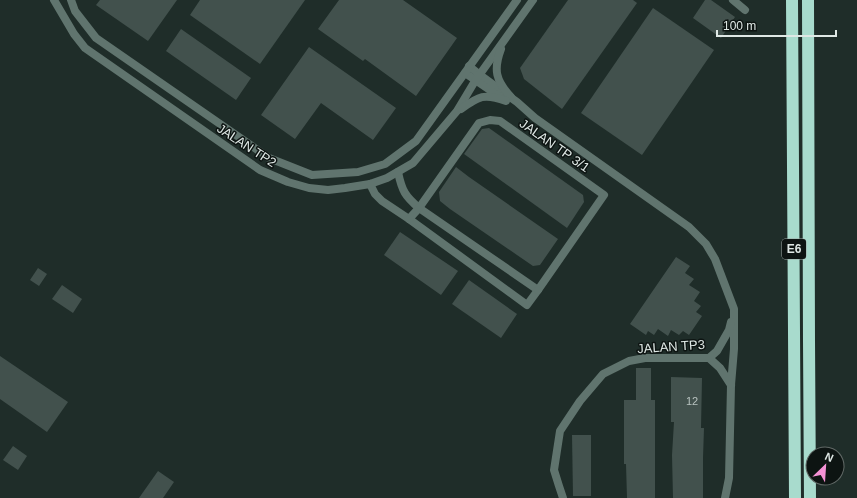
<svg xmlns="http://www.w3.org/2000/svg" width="857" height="498" font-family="Arial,sans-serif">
<rect width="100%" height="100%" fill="#1f2d29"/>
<!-- building -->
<g fill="#42514d">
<polygon points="100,0 177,0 148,41 96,5"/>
<polygon points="200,0 305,0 260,64 190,15"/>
<polygon points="339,0 403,0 457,38 416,96 365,59 363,61 318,29"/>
<polygon points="568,0 633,0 637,3 562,109 524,79 520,68"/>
<polygon points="705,0 711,0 735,17 721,38 693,18"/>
<polygon points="653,8 714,50 642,155 581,113"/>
<polygon points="181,29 251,78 236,100 166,51"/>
<polygon points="309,47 396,108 373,140 321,103 295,139 261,115"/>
<polygon points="489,128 583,195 584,202 567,228 464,154 482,129"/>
<polygon points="456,167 469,177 558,239 540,265 533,266 450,209 440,201 439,192"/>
<polygon points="400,232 458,271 441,295 384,255"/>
<polygon points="676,257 690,266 685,273 694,279 689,285 700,292 694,301 701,306 696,312 702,316 689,335 683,331 679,335 671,330 668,336 658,329 654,335 648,331 646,335 630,324"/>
<polygon points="38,268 47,274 39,286 30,280"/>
<polygon points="469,280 517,314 501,338 452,304"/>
<polygon points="62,285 82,299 73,313 52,299"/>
<polygon points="0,356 68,402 47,432 0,399"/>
<polygon points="636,368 651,368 651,400 655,400 655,498 627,498 626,464 624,464 624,400 636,400"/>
<polygon points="671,377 702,378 701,428 704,428 703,458 703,498 673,498 672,455 674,422 671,422"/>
<polygon points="572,435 591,435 591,496 573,496"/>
<polygon points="13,446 27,456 18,470 3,460"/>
<polygon points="158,471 174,482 163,498 139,498"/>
</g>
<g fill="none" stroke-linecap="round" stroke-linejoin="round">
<!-- minor -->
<g stroke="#60746e" stroke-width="8">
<polyline points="733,0 745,10"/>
<polyline points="469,66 480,75 517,102 535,118 689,227 706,244 715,259 734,309 734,349 731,385 729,478 725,498"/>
<polyline points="465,73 503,99"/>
<path d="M370,184L375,194L382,201L409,219L527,305L538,290L419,208C405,196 402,191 398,172"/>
<polyline points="409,219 419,208 479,123 490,120 500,121 604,195 538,290"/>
<polyline points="709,358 720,368 731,385"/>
<polyline points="563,498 559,486 554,470 560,431 580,401 603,374 629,361 645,358 709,358 717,351 729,330 731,322"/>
</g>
<!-- tertiary -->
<g stroke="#60746e" stroke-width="8">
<polyline points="54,0 74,34 85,48 260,170 288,182 309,188 328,190 345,188 370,184 387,178 413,163 457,111 475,81 533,0"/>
<polyline points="71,0 75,11 96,38 269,158 312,175 358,172 385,164 416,141 517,0"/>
<path d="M501,49C493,70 496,81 511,97"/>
<path d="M461,109C479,96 484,93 506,101"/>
</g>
<!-- motorway -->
<g stroke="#a8dbcd" stroke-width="12">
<polyline points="792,0 795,498"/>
<polyline points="808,0 809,341 810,498"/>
</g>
</g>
<g text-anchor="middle" stroke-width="3" stroke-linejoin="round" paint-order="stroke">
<!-- number labels -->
<g font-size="11" fill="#b8c2bf">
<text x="692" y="405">12</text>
</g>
<!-- shield labels -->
<rect fill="#0d1412" stroke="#a0a8a6" stroke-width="1" x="782" y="239" width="24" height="20" rx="3"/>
<g font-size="12" font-weight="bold" fill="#dfe8e5">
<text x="794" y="253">E6</text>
</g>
<!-- street labels -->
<g font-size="13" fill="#dfe8e5" stroke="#0d1412">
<text transform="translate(247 145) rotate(33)" y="5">JALAN TP2</text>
<text transform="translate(555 145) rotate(35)" y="5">JALAN TP 3/1</text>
<text transform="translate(671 346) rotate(-4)" y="5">JALAN TP3</text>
</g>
</g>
<!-- north arrow -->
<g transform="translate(825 466) rotate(25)"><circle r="19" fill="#0d1412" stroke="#616966"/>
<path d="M0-3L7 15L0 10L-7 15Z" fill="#f491d4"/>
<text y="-6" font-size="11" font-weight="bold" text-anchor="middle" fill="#dfe8e5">N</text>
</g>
<!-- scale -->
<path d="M717 30v6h119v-6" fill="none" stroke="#dfe8e5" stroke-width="2"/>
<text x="723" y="30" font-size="12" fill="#dfe8e5" stroke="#0d1412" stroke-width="3" paint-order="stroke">100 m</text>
</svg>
